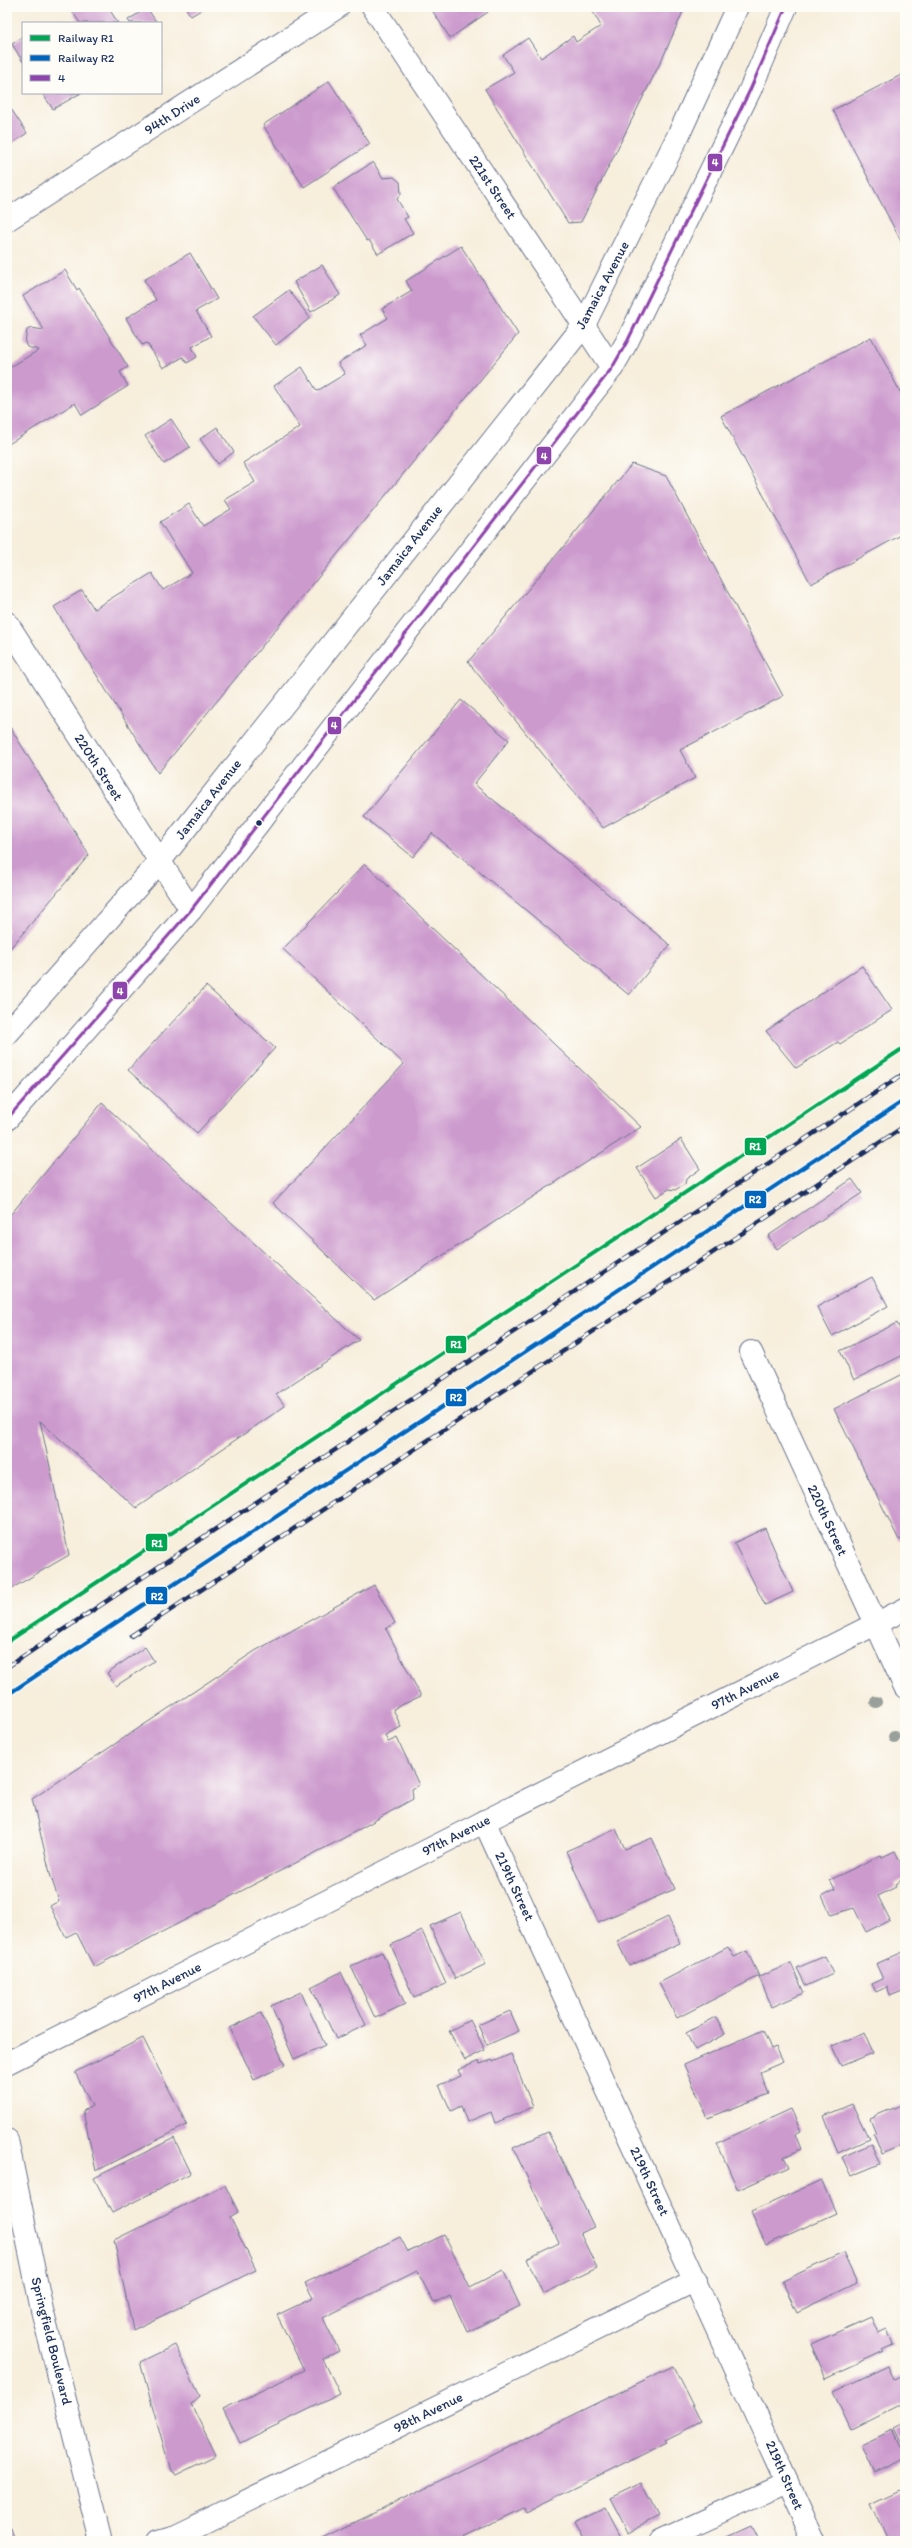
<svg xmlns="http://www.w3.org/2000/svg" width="912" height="2548" font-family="Itim,sans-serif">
<rect width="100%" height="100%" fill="#fdfcf7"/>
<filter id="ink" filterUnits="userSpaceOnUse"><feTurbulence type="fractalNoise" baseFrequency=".025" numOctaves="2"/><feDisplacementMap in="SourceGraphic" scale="8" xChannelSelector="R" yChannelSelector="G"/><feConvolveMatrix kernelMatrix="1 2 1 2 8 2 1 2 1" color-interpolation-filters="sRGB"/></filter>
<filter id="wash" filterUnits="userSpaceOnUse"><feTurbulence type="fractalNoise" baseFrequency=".012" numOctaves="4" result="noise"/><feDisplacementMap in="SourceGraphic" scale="16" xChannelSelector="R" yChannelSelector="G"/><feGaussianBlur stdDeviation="0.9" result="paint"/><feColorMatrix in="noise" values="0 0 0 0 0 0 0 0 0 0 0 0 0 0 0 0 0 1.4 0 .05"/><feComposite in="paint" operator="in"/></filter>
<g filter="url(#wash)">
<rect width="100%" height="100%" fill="#f7eedc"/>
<g id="blocks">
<!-- building -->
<g fill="#cc9acd">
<polygon points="79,7 108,7 118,23 80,23 72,11"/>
<polygon points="119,7 128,7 122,11"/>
<polygon points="185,7 206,7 191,16"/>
<polygon points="430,7 485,7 488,12 450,38"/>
<polygon points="590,7 685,7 664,55 581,222 568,223 485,89 514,72 503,55 528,38 541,58 573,36 576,42 601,26"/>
<polygon points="147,8 157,23 130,23 128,20"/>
<polygon points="23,37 23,62 12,44"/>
<polygon points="905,73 905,249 833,110"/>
<polygon points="329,81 370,144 304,187 263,125"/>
<polygon points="42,93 81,93 53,109"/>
<polygon points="7,103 27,133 7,147"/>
<polygon points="373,162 383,178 394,177 400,182 401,194 397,199 408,217 404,219 413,233 378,254 369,240 367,241 333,188"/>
<polygon points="461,246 518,334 158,773 54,607 82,590 94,609 152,573 163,590 192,573 160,522 189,504 203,526 231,509 225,500 255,482 243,463 300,427 274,386 302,367 317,391 345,374 338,363 367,345 360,335 388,318 382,309 412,291 406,281"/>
<polygon points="190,253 217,299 196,311 211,336 192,347 197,357 187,363 183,357 163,368 147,343 142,345 126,318 156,300 144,280"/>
<polygon points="322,265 340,295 311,312 294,282"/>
<polygon points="65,270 77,290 79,288 128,367 120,372 128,386 82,415 75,403 7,445 7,369 39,350 27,347 25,343 27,330 31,328 44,330 23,296"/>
<polygon points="289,290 310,318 276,345 253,316"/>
<polygon points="871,337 905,401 905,533 811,584 721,416"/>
<polygon points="171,419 190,447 164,464 145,436"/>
<polygon points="217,427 234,452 218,464 200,439"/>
<polygon points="632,464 666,476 783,696 680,750 695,778 603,828 468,662"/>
<polygon points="461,700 509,740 474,784 670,945 629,995 432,833 413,857 364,817"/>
<polygon points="10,727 89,855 7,952 7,729"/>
<polygon points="365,864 641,1127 374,1300 273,1203 404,1064 283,949"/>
<polygon points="862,966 892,1010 840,1044 838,1042 796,1068 766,1031"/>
<polygon points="206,986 275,1048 197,1133 128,1070"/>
<polygon points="102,1103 359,1340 276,1394 285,1406 136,1508 40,1421 69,1555 7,1591 7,1219"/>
<polygon points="681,1139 700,1169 686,1179 685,1184 675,1190 669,1189 656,1197 637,1168"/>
<polygon points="852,1179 862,1193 777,1249 768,1236"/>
<polygon points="872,1277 888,1306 832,1336 817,1307"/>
<polygon points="897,1323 900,1329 905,1328 905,1354 854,1380 840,1351"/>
<polygon points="905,1373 905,1537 899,1540 834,1409"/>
<polygon points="765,1528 793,1592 765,1605 734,1543"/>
<polygon points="374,1585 395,1623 386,1629 421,1696 393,1709 401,1727 385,1735 388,1742 397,1738 419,1785 412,1789 413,1799 342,1839 94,1967 76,1932 66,1937 50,1906 59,1901 51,1877 32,1799 255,1651"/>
<polygon points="145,1647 154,1661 116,1686 107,1673"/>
<polygon points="616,1829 625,1849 652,1838 675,1889 598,1922 566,1851"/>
<polygon points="895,1851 905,1871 905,1878 895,1884 896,1887 878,1896 890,1920 866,1932 854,1908 831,1915 822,1896 835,1889 830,1880 881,1855 882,1857"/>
<polygon points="461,1912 486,1964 455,1979 430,1926"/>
<polygon points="668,1917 680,1943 629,1966 617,1941"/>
<polygon points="422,1931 446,1984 414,1998 391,1945"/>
<polygon points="728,1947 734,1957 747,1951 759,1976 677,2018 659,1983"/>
<polygon points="905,1951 905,1990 890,1996 887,1987 876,1992 872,1984 883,1979 876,1964"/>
<polygon points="382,1952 405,2004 375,2018 351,1966"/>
<polygon points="825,1956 833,1974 806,1986 797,1968"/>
<polygon points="791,1963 804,1993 772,2007 759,1977"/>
<polygon points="341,1972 366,2025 336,2039 311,1987"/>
<polygon points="301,1992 325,2045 294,2059 271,2006"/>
<polygon points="510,2011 519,2031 487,2045 478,2025"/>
<polygon points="261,2013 285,2065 254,2080 230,2028"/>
<polygon points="716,2017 725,2034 695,2050 686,2033"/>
<polygon points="470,2020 485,2050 465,2060 449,2031"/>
<polygon points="763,2030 771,2049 776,2047 783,2062 760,2072 769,2094 708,2118 684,2065"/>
<polygon points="864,2033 873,2053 841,2066 832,2046"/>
<polygon points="143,2038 187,2125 96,2171 83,2111 92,2106 75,2072"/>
<polygon points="511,2054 533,2107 495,2123 491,2112 467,2122 461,2106 451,2111 439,2085 461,2076 458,2070 479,2061 480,2064 492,2060 493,2062"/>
<polygon points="852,2104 869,2139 838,2153 824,2116"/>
<polygon points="901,2105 905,2116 905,2144 881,2154 873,2134 876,2133 870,2118"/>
<polygon points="791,2109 801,2131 795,2134 801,2149 784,2157 789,2167 738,2190 717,2143"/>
<polygon points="548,2132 594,2227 580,2233 597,2268 543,2294 527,2259 559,2243 513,2148"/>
<polygon points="174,2138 191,2173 112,2213 94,2178"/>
<polygon points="871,2144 880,2164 851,2176 842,2157"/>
<polygon points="821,2180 836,2213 766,2245 751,2212"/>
<polygon points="225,2185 238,2212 230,2217 256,2270 133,2330 114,2240"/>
<polygon points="444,2235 470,2287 503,2270 520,2306 467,2332 450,2295 434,2303 417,2271 323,2318 339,2351 323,2359 340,2394 240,2443 223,2409 304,2370 277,2315 313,2298 305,2283 400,2237 408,2252"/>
<polygon points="843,2253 857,2283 797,2312 782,2281"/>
<polygon points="905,2280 905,2290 902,2282"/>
<polygon points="871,2317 878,2333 887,2329 893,2344 882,2349 884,2351 826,2378 811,2344"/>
<polygon points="175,2345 200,2396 191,2404 216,2455 176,2475 171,2472 140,2362"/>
<polygon points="673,2366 701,2422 665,2440 667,2442 525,2512 523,2508 455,2541 317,2541"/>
<polygon points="888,2366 894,2379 900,2376 905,2387 905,2403 851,2430 833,2392"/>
<polygon points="905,2425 905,2450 895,2430"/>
<polygon points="893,2430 905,2458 874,2473 861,2445"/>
<polygon points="641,2483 659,2516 628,2532 610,2498"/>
<polygon points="905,2488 905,2541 888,2541 871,2504"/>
<polygon points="605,2507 621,2537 613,2541 584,2541 574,2522"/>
<polygon points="7,2519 7,2518 14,2541 7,2541"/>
<polygon points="751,2525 759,2541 716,2541"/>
</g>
</g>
</g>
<g filter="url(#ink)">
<use href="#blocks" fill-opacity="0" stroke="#68728a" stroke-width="1"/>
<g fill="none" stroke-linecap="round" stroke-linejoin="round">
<defs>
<polyline id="service" points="659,2541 788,2482"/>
<g id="minor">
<polyline points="373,7 612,368"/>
<polyline points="7,220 338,7"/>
<polyline points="7,623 191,910"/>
<polyline points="751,1352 905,1687"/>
<polyline points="484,1821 814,2541"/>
<polyline points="7,2063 905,1609"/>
<polyline points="159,2541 173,2537 200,2524 696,2280"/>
</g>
<g id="primary">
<polyline points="7,1034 160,861 584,325 679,134 737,7"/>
<polyline points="7,1119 191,910 612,368 628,340 750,90 786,7"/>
<polyline points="7,2140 42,2310 101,2541"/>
</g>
</defs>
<!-- service casing -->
<use href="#service" stroke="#68728a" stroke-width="22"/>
<!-- minor casing -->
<use href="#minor" stroke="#68728a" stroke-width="24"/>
<!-- primary casing -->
<use href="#primary" stroke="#68728a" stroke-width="24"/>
<!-- service -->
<use href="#service" stroke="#fff" stroke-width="20"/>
<!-- minor -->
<use href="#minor" stroke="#fff" stroke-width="22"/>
<!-- primary -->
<use href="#primary" stroke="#fff" stroke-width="22"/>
<defs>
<g id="rail">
<polyline points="131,1636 905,1126"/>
<polyline points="7,1642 905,1047"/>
<polyline points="7,1667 905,1073"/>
<polyline points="7,1695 540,1342"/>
</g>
</defs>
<!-- rail casing -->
<use href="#rail" stroke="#1b2f5e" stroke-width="4.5"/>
<!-- rail -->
<use href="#rail" stroke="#fdfcf7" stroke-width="3" stroke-dasharray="9" stroke-linecap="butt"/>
<defs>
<polyline id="bus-1" points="7,1119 191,910 612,368 628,340 750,90 786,7"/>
</defs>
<!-- bus-1 casing -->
<use href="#bus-1" stroke="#fdfcf7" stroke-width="6"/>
<!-- bus-1 -->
<use href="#bus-1" stroke="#8e44ad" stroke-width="3"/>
<defs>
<polyline id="rail-1" points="7,1642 905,1047"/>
<polyline id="rail-2" points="7,1695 905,1100"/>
</defs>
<!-- rail-1 casing -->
<use href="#rail-1" stroke="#fdfcf7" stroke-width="7"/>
<!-- rail-2 casing -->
<use href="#rail-2" stroke="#fdfcf7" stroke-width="7"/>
<!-- rail-1 -->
<use href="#rail-1" stroke="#00a651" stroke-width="4"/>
<!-- rail-2 -->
<use href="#rail-2" stroke="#0065bd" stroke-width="4"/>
</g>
<!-- trees -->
<g fill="#999f9a">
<circle cx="876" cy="1702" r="6"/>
<circle cx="894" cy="1737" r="6"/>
</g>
</g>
<!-- markers -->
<circle fill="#1b2f5e" stroke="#fdfcf7" stroke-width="1.5" cx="259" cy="823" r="3.5"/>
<g text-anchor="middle" stroke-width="3" stroke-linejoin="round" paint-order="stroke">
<!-- street labels -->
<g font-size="14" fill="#1b2f5e" stroke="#fdfcf7">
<text transform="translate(172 114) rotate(-33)" y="5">94th Drive</text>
<text transform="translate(493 187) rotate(56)" y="5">221st Street</text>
<text transform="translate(602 285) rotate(-62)" y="5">Jamaica Avenue</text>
<text transform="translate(409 545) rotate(-52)" y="5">Jamaica Avenue</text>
<text transform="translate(99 767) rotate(57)" y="5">220th Street</text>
<text transform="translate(208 799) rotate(-52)" y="5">Jamaica Avenue</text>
<text transform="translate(828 1520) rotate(65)" y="5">220th Street</text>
<text transform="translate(745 1689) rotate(-27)" y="5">97th Avenue</text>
<text transform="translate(456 1835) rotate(-27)" y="5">97th Avenue</text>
<text transform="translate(515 1886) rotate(65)" y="5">219th Street</text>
<text transform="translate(167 1982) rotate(-27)" y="5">97th Avenue</text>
<text transform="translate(650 2181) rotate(65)" y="5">219th Street</text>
<text transform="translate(52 2341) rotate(76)" y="5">Springfield Boulevard</text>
<text transform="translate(428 2412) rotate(-26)" y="5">98th Avenue</text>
<text transform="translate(785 2475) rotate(66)" y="5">219th Street</text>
</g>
</g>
<g stroke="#fdfcf7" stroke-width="1.5">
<rect x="707" y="153" width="16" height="19" rx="4" fill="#8e44ad"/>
<rect x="536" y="446" width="16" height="19" rx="4" fill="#8e44ad"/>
<rect x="327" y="716" width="15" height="19" rx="4" fill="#8e44ad"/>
<rect x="112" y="981" width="16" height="19" rx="4" fill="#8e44ad"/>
<rect x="744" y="1137" width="23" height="19" rx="4" fill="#00a651"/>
<rect x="744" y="1190" width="23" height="19" rx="4" fill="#0065bd"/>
<rect x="445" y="1335" width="22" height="19" rx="4" fill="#00a651"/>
<rect x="445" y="1388" width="22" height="19" rx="4" fill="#0065bd"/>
<rect x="145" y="1533" width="23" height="19" rx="4" fill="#00a651"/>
<rect x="145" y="1586" width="23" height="19" rx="4" fill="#0065bd"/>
</g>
<g font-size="11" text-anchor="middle" font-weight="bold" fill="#fff">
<text x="715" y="166">4</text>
<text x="544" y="460">4</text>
<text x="334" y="729">4</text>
<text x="120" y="995">4</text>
<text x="755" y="1150">R1</text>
<text x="755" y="1203">R2</text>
<text x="456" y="1348">R1</text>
<text x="456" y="1401">R2</text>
<text x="157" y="1547">R1</text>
<text x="157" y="1600">R2</text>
</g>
<!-- margin -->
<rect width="912" height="2548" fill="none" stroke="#fdfcf7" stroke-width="24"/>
<!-- legend -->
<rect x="22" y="22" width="140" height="72" fill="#fdfcf7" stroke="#a3aaba"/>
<rect x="30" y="35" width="20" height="6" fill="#00a651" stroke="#a3aaba"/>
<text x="58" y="42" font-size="12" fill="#1b2f5e">Railway R1</text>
<rect x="30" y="55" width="20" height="6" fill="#0065bd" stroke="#a3aaba"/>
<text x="58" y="62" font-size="12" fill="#1b2f5e">Railway R2</text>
<rect x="30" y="75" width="20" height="6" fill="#8e44ad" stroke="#a3aaba"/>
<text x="58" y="82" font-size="12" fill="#1b2f5e">4</text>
</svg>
